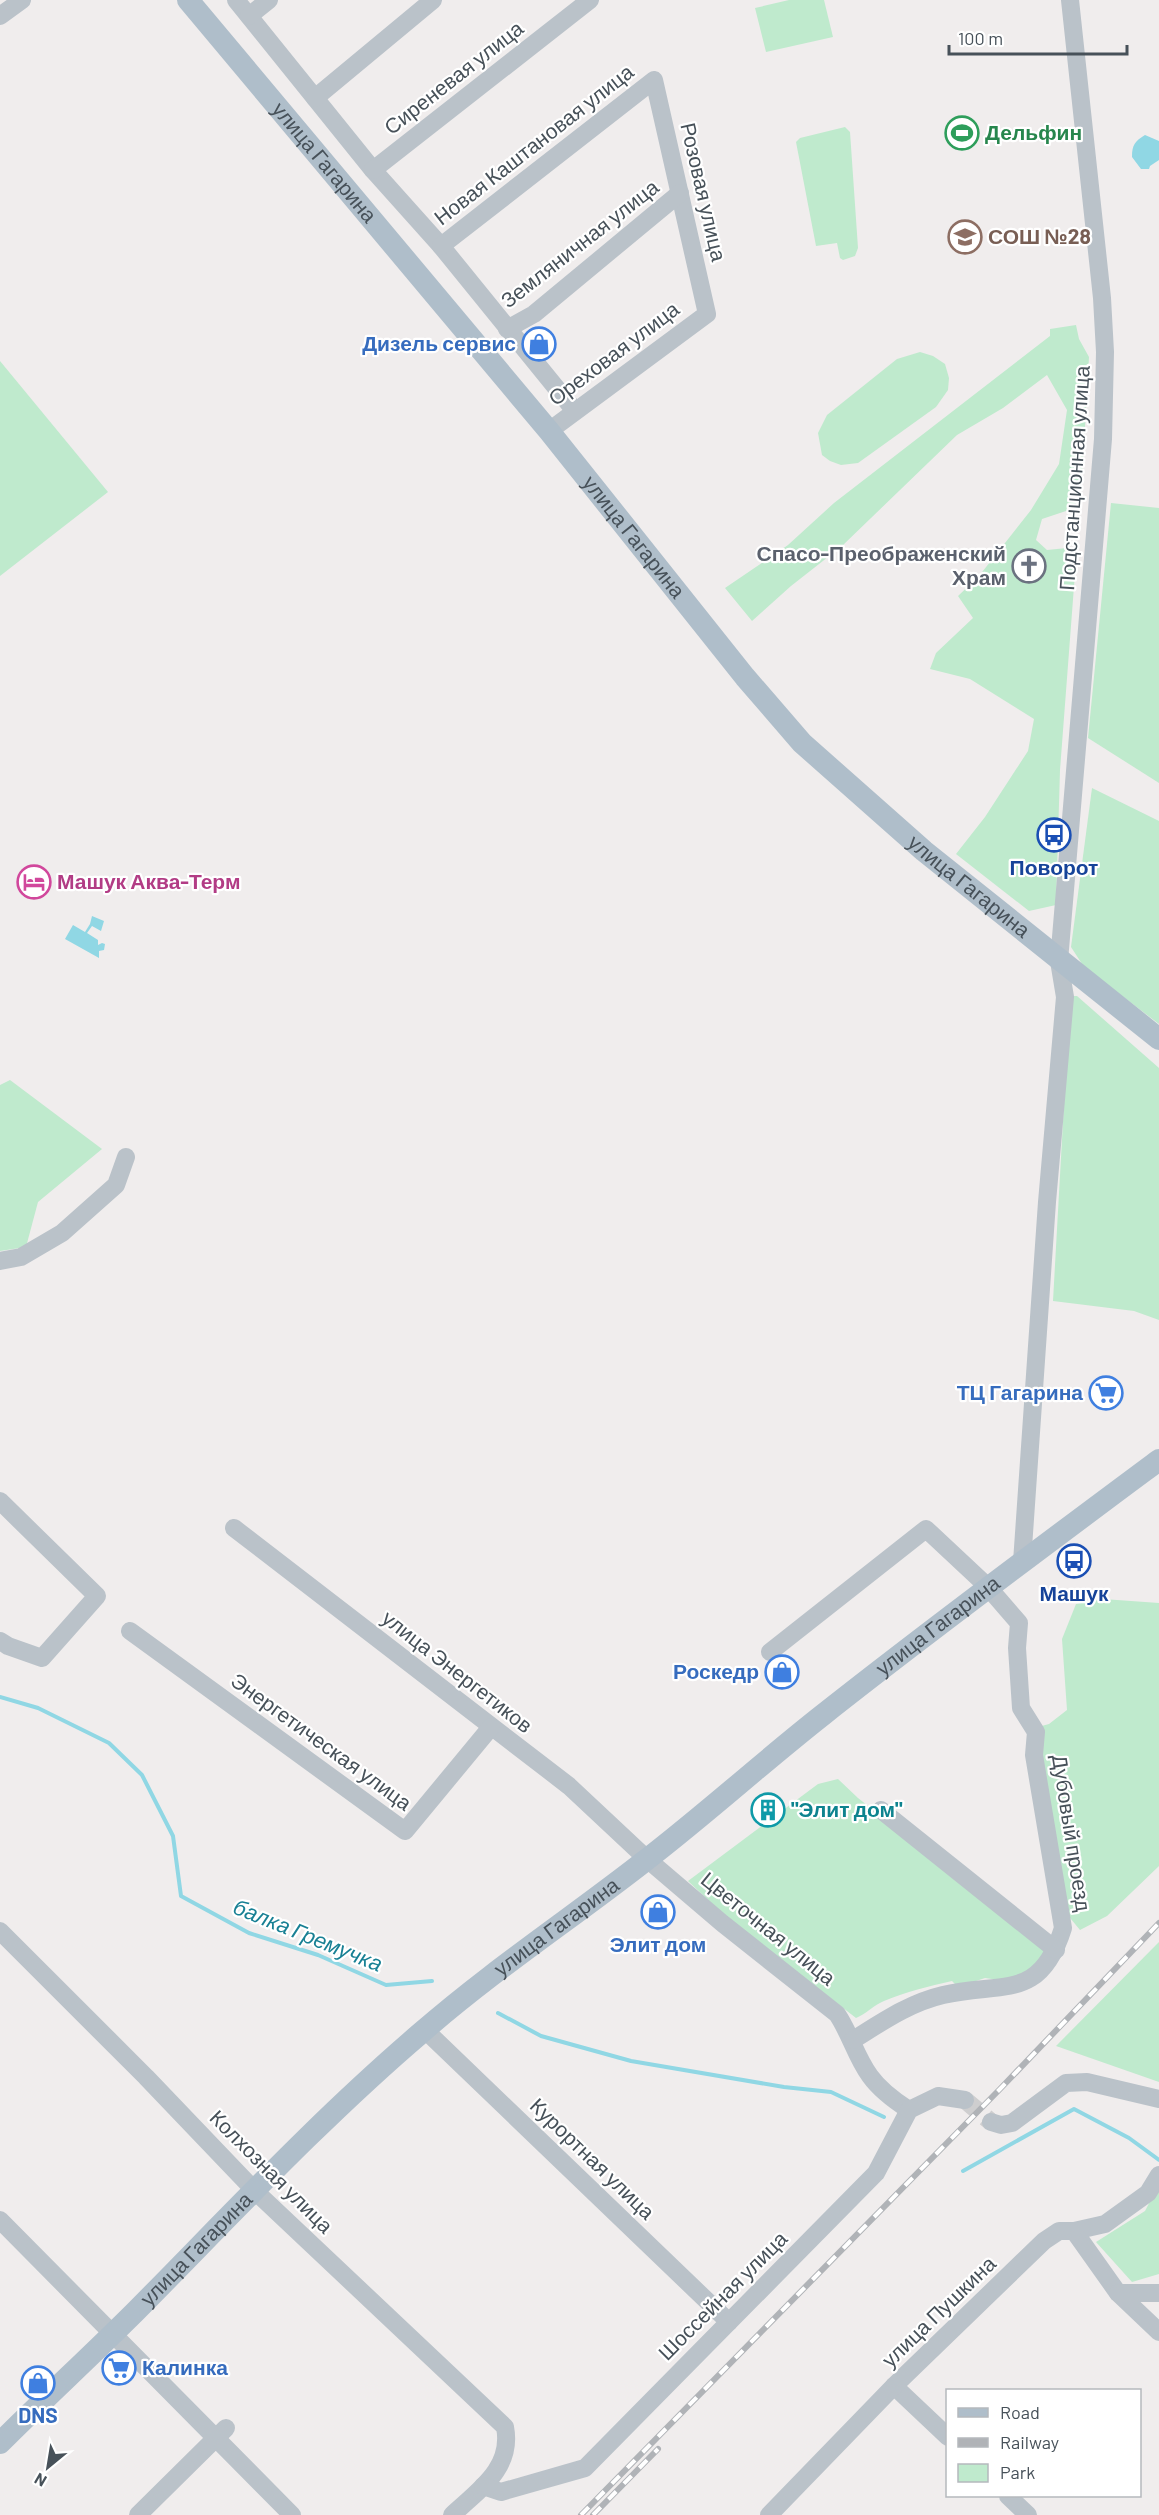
<svg xmlns="http://www.w3.org/2000/svg" width="1159" height="2515" font-family="Barlow,sans-serif">
<rect width="100%" height="100%" fill="#f0eded"/>
<!-- green -->
<g fill="#bfeacd">
<polygon points="789,0 824,0 833,37 766,52 755,8"/>
<polygon points="845,127 850,132 858,248 855,256 843,260 840,258 837,243 816,246 796,142 800,138"/>
<polygon points="1076,325 1079,339 1089,357 1082,479 1075,508 1042,519 1036,540 1047,550 1077,547 1060,770 1056,905 1029,911 956,854 985,817 1028,751 1034,719 970,679 930,669 936,653 973,618 958,596 979,576 1031,510 1059,464 1067,410 1047,375 1003,408 957,435 842,546 791,586 752,621 725,588 788,545 834,503 1050,336 1050,329"/>
<polygon points="920,352 933,356 945,364 949,378 948,390 936,407 858,463 841,465 830,461 822,455 818,433 827,415 897,359"/>
<polygon points="0,361 108,492 0,576"/>
<polygon points="1111,503 1159,508 1159,783 1088,738"/>
<polygon points="1092,788 1159,821 1159,1024 1084,967 1071,947"/>
<polygon points="1070,996 1077,996 1159,1068 1159,1320 1134,1311 1053,1301"/>
<polygon points="10,1080 102,1149 38,1202 26,1247 0,1251 0,1085"/>
<polygon points="1103,1599 1159,1603 1159,1866 1107,1916 1080,1930 1066,1913 1038,1727 1049,1724 1067,1710 1062,1639 1076,1604"/>
<path d="M838,1779L858,1798L1037,1938L1046,1952L1036,1964L1013,1982L985,1978L958,1987L952,1981C929,1986 906,1992 884,2001C874,2005 866,2014 856,2018L725,1916L688,1881L818,1784Z"/>
<polygon points="1159,1942 1159,2082 1056,2046"/>
<polygon points="1159,2184 1159,2274 1132,2282 1096,2242 1145,2211"/>
</g>
<!-- water -->
<g fill="#90d7e4">
<path d="M1145,135L1159,141V160L1150,166L1149,169H1141L1132,157C1132,145 1135,141 1145,135Z"/>
<polygon points="92,916 104,921 101,931 92,926 87,933 98,940 98,945 102,943 105,944 104,950 99,951 99,958 65,939 73,925 85,932 90,924"/>
</g>
<g fill="none" stroke-linecap="round" stroke-linejoin="round">
<!-- stream -->
<g stroke="#90d7e4" stroke-width="4">
<polyline points="0,1697 38,1708 109,1743 142,1775 173,1836 181,1896 249,1933 318,1955 386,1985 432,1981"/>
<polyline points="498,2013 541,2036 631,2061 784,2087 831,2092 884,2117"/>
<polyline points="963,2171 1074,2109 1129,2138 1159,2160"/>
</g>
<!-- minor-tunnel -->
<polyline stroke="#cececf" stroke-width="18" stroke-dasharray="18 9" stroke-linecap="butt" points="965,2100 991,2122"/>
<!-- minor -->
<g stroke="#bac2c9" stroke-width="18">
<polyline points="236,0 373,170 441,246 575,411"/>
<polyline points="0,16 22,0"/>
<polyline points="249,16 269,0"/>
<polyline points="315,98 433,0"/>
<polyline points="373,170 590,0"/>
<polyline points="441,246 654,80 707,314 549,431"/>
<polyline points="507,329 534,314 680,193"/>
<polyline points="0,1261 21,1257 62,1233 116,1185 126,1157"/>
<polyline points="0,1501 97,1596 42,1658 8,1646 0,1641"/>
<path d="M234,1528L569,1786L647,1859L722,1923L837,2014C850,2033 856,2057 870,2076C880,2090 895,2101 909,2110"/>
<polyline points="1022,1562 1047,1202 1065,997 1059,961 1103,439 1105,352 1102,298 1070,0"/>
<polyline points="130,1631 405,1831 491,1727"/>
<path d="M770,1652L926,1529L987,1586L1019,1623L1017,1648L1021,1708L1036,1732L1034,1755L1063,1928C1040,2002 1003,1981 943,1995C909,2003 882,2022 853,2040"/>
<polyline points="881,1810 1056,1950"/>
<path d="M0,1931L146,2077L255,2191L505,2427C513,2468 479,2490 452,2515"/>
<polyline points="424,2029 729,2322"/>
<polyline points="991,2122 1001,2125 1012,2123 1066,2083 1087,2082 1159,2099"/>
<polyline points="0,2220 292,2515"/>
<polyline points="1074,2231 1118,2293 1159,2332"/>
<polyline points="1118,2293 1159,2293"/>
<polyline points="894,2386 948,2437"/>
<polyline points="483,2486 501,2492 585,2468 876,2173 909,2110 938,2096 965,2100"/>
<polyline points="1008,2496 1028,2515"/>
<polyline points="138,2515 226,2428"/>
<polyline points="769,2515 894,2386 1044,2241 1059,2231 1074,2231 1105,2224 1148,2193 1159,2175"/>
</g>
<!-- major -->
<g stroke="#afbeca" stroke-width="22">
<path id="s1" d="M188,0L549,431L745,677L802,743L924,851L1159,1039"/>
<path id="s2" d="M0,2443C45,2398 92,2355 137,2310C230,2216 321,2118 422,2032C493,1970 572,1918 646,1860C707,1813 764,1761 824,1714C934,1627 1046,1544 1159,1460"/>
</g>
<defs>
<g id="rail">
<polyline points="581,2515 1000,2089 1159,1923"/>
<polyline points="593,2515 658,2449"/>
</g>
</defs>
<!-- rail casing -->
<use href="#rail" stroke="#b0b3b7" stroke-width="6"/>
<!-- rail -->
<use href="#rail" stroke="#fff" stroke-width="4" stroke-dasharray="11" stroke-linecap="butt"/>
</g>
<!-- icons -->
<defs>
<symbol id="stadium-ring" viewBox="-11 -11 22 22"><circle r="9.5" fill="#fff" stroke="#2e9e5b" stroke-width="1.5"/><path d="M0-5a6.5 5 0 1 0 0 10a6.5 5 0 1 0 0-10ZM-3.5-1.8h7v3.6h-7Z" fill="#2e9e5b"/></symbol>
<symbol id="school-ring" viewBox="-11 -11 22 22"><circle r="9.5" fill="#fff" stroke="#8d6e63" stroke-width="1.5"/><path d="M0-5L7-2L0 1L-7-2ZM-4 1L0 2.5L4 1V4Q0 6-4 4Z" fill="#8d6e63"/></symbol>
<symbol id="shop-ring" viewBox="-11 -11 22 22"><circle r="9.5" fill="#fff" stroke="#3f7fe0" stroke-width="1.5"/><path d="M-5-2.5h2.3a2.7 3.5 0 0 1 5.4 0H5L5.5 6h-11ZM-1.5-2.5h3a1.5 2.3 0 0 0-3 0Z" fill="#3f7fe0"/></symbol>
<symbol id="church-ring" viewBox="-11 -11 22 22"><circle r="9.5" fill="#fff" stroke="#6b7280" stroke-width="1.5"/><path d="M-1.2-6h2.4v3.5h3.3v2.4h-3.3V6h-2.4V-.1h-3.3v-2.4h3.3Z" fill="#6b7280"/></symbol>
<symbol id="bus-ring" viewBox="-11 -11 22 22"><circle r="9.5" fill="#fff" stroke="#1a4fb4" stroke-width="1.5"/><path d="M-5-6H5V4H4V6H2V4H-2V6H-4V4H-5ZM-3.5-4V0h7V-4ZM-3.5 1.2v1.5H-2V1.2ZM2 1.2v1.5H3.5V1.2Z" fill="#1a4fb4"/></symbol>
<symbol id="hotel-ring" viewBox="-11 -11 22 22"><circle r="9.5" fill="#fff" stroke="#d1479c" stroke-width="1.5"/><path d="M-6-4.5h1.5V1H6V5H4.5V3h-9V5H-6ZM-4 0a1.8 1.8 0 1 1 3.6 0ZM.5 0V-2.5h3Q6-2.5 6 0Z" fill="#d1479c"/></symbol>
<symbol id="supermarket-ring" viewBox="-11 -11 22 22"><circle r="9.5" fill="#fff" stroke="#3f7fe0" stroke-width="1.5"/><path d="M-6-5.5h2.5l.6 2H6L4.5 2H-2.5L-4.4-4H-6ZM-1.5 3.2a1.3 1.3 0 1 0 .1 0ZM3 3.2a1.3 1.3 0 1 0 .1 0Z" fill="#3f7fe0"/></symbol>
<symbol id="building-ring" viewBox="-11 -11 22 22"><circle r="9.5" fill="#fff" stroke="#0f9aa8" stroke-width="1.5"/><path d="M-4-6H4V6H1V3H-1V6H-4ZM-2.5-4.3h1.7v1.8h-1.7ZM.8-4.3h1.7v1.8H.8ZM-2.5-1h1.7V.8h-1.7ZM.8-1h1.7V.8H.8Z" fill="#0f9aa8"/></symbol>
</defs>
<g fill-rule="evenodd">
<use href="#stadium-ring" x="943" y="114" width="38" height="38"/>
<use href="#school-ring" x="946" y="218" width="38" height="38"/>
<use href="#shop-ring" x="520" y="325" width="38" height="38"/>
<use href="#church-ring" x="1010" y="547" width="38" height="38"/>
<use href="#bus-ring" x="1035" y="816" width="38" height="38"/>
<use href="#hotel-ring" x="15" y="863" width="38" height="38"/>
<use href="#supermarket-ring" x="1087" y="1374" width="38" height="38"/>
<use href="#bus-ring" x="1055" y="1542" width="38" height="38"/>
<use href="#shop-ring" x="763" y="1653" width="38" height="38"/>
<use href="#building-ring" x="749" y="1791" width="38" height="38"/>
<use href="#shop-ring" x="639" y="1893" width="38" height="38"/>
<use href="#supermarket-ring" x="100" y="2349" width="38" height="38"/>
<use href="#shop-ring" x="19" y="2364" width="38" height="38"/>
</g>
<g text-anchor="middle" stroke-width="4.5" stroke-linejoin="round" paint-order="stroke">
<!-- street labels -->
<g font-size="21" fill="#475159" stroke="#fff">
<text transform="translate(454 78) rotate(-38)" y="7">Сиреневая улица</text>
<text transform="translate(534 145) rotate(-38)" y="7">Новая Каштановая улица</text>
<text dy="7" stroke="none"><textPath href="#s1" startOffset="212">улица Гагарина</textPath></text>
<text transform="translate(703 192) rotate(77)" y="7">Розовая улица</text>
<text transform="translate(580 244) rotate(-38)" y="7">Земляничная улица</text>
<text transform="translate(614 354) rotate(-37)" y="7">Ореховая улица</text>
<text transform="translate(1075 478) rotate(-86)" y="7">Подстанционная улица</text>
<text dy="7" stroke="none"><textPath href="#s1" startOffset="698">улица Гагарина</textPath></text>
<text dy="7" stroke="none"><textPath href="#s1" startOffset="1184">улица Гагарина</textPath></text>
<text dy="7" stroke="none"><textPath href="#s2" startOffset="1246">улица Гагарина</textPath></text>
<text transform="translate(457 1672) rotate(38)" y="7">улица Энергетиков</text>
<text transform="translate(321 1742) rotate(36)" y="7">Энергетическая улица</text>
<text transform="translate(1071 1833) rotate(81)" y="7">Дубовый проезд</text>
<text dy="7" stroke="none"><textPath href="#s2" startOffset="760">улица Гагарина</textPath></text>
<text transform="translate(768 1929) rotate(39)" y="7">Цветочная улица</text>
<text transform="translate(592 2159) rotate(44)" y="7">Курортная улица</text>
<text transform="translate(271 2172) rotate(45)" y="7">Колхозная улица</text>
<text dy="7" stroke="none"><textPath href="#s2" startOffset="276">улица Гагарина</textPath></text>
<text transform="translate(723 2296) rotate(-45)" y="7">Шоссейная улица</text>
<text transform="translate(939 2312) rotate(-44)" y="7">улица Пушкина</text>
</g>
<!-- leisure labels -->
<g font-size="21" font-weight="bold" fill="#27864d" stroke="#fff" text-anchor="start">
<text x="985" y="140">Дельфин</text>
</g>
<!-- education labels -->
<g font-size="21" font-weight="bold" fill="#785e54" stroke="#fff" text-anchor="start">
<text x="988" y="244">СОШ №28</text>
</g>
<!-- shop labels -->
<g font-size="21" font-weight="bold" fill="#366cbe" stroke="#fff" text-anchor="end">
<text x="516" y="351">Дизель сервис</text>
<text x="1083" y="1400">ТЦ Гагарина</text>
<text x="759" y="1679">Роскедр</text>
<text x="658" y="1952" text-anchor="middle">Элит дом</text>
<text x="142" y="2375" text-anchor="start">Калинка</text>
<text x="38" y="2423" text-anchor="middle">DNS</text>
</g>
<!-- worship labels -->
<g font-size="21" font-weight="bold" fill="#5b616d" stroke="#fff" text-anchor="end">
<text x="1006" y="561">Спасо-Преображенский<tspan x="1006" dy="24">Храм</tspan></text>
</g>
<!-- transit labels -->
<g font-size="21" font-weight="bold" fill="#164399" stroke="#fff">
<text x="1054" y="875">Поворот</text>
<text x="1074" y="1601">Машук</text>
</g>
<!-- hotel labels -->
<g font-size="21" font-weight="bold" fill="#b23c85" stroke="#fff" text-anchor="start">
<text x="57" y="889">Машук Аква-Терм</text>
</g>
<!-- culture labels -->
<g font-size="21" font-weight="bold" fill="#0d838f" stroke="#fff" text-anchor="start">
<text x="791" y="1817">"Элит дом"</text>
</g>
<!-- water labels -->
<g font-size="22" font-style="italic" fill="#188094" stroke="#fff">
<text transform="translate(308 1935) rotate(22)" y="8">балка Гремучка</text>
</g>
</g>
<!-- legend -->
<rect x="946" y="2389" width="195" height="108" fill="#ffffff" stroke="#b5b9bd" stroke-width="1.5"/>
<rect x="958" y="2408" width="30" height="9" fill="#afbeca" stroke="#b5b9bd" stroke-width="1.5"/>
<text x="1000" y="2419" font-size="18" fill="#475159">Road</text>
<rect x="958" y="2438" width="30" height="9" fill="#b0b3b7" stroke="#b5b9bd" stroke-width="1.5"/>
<text x="1000" y="2449" font-size="18" fill="#475159">Railway</text>
<rect x="958" y="2464" width="30" height="18" fill="#bfeacd" stroke="#b5b9bd" stroke-width="1.5"/>
<text x="1000" y="2479" font-size="18" fill="#475159">Park</text>
<!-- north arrow -->
<g transform="translate(48 2467) rotate(210)" stroke="#ffffff" stroke-width="4.5" paint-order="stroke">
<path d="M0-4.5L10 22L0 15L-10 22Z" fill="#475159"/>
<text y="-9" font-size="16" font-weight="bold" text-anchor="middle" fill="#475159">N</text>
</g>
<!-- scale -->
<path d="M949 45v9h178v-9" fill="none" stroke="#475159" stroke-width="3"/>
<text x="958" y="45" font-size="18" fill="#475159" stroke="#ffffff" stroke-width="4.5" paint-order="stroke">100 m</text>
</svg>
